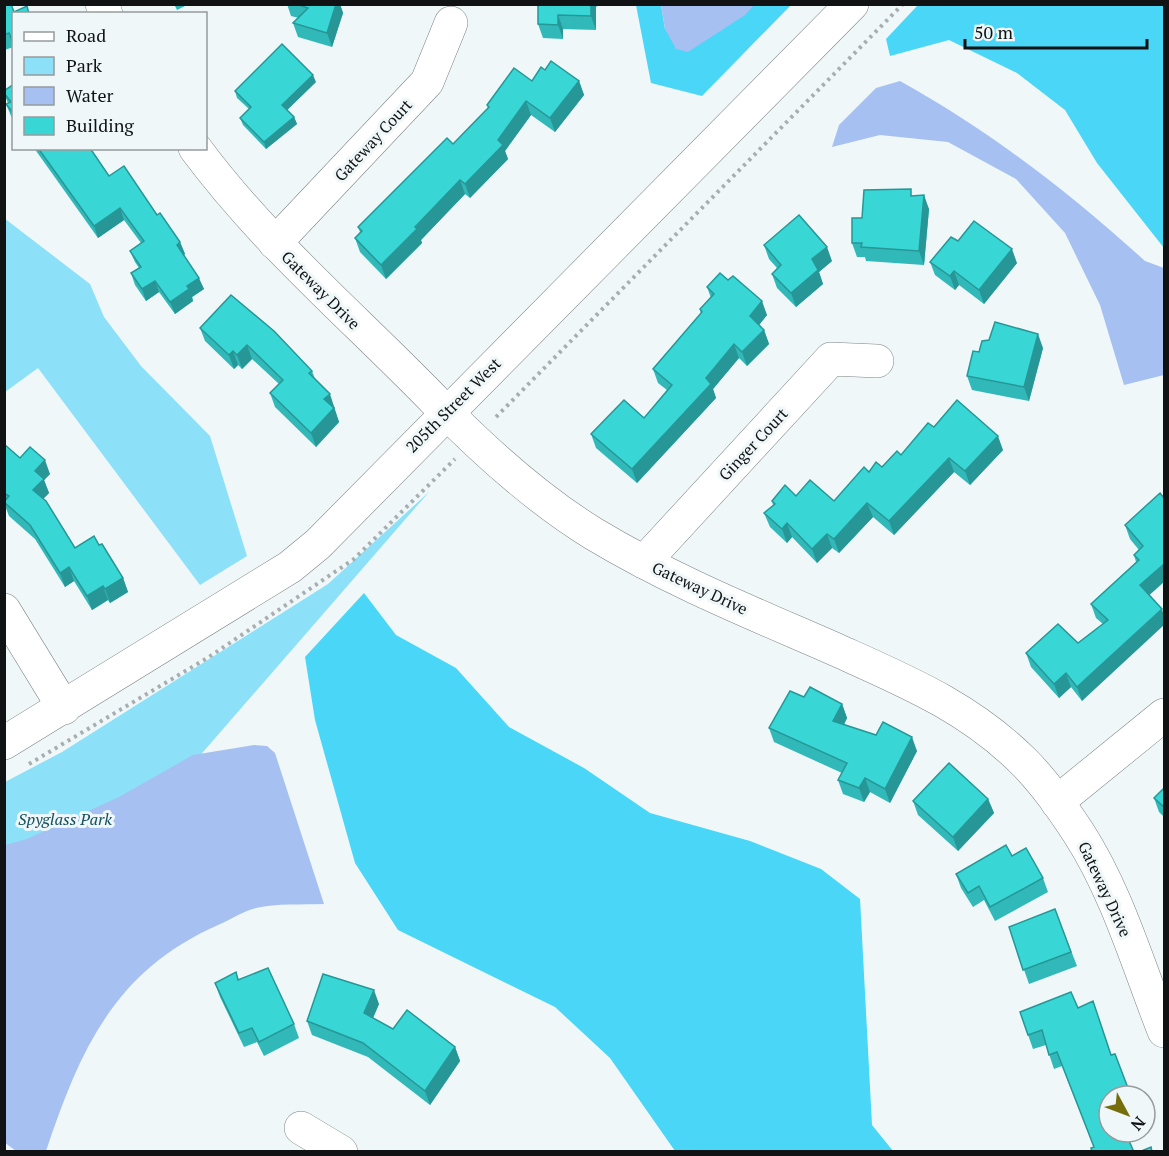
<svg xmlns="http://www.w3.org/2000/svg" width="1169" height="1156" font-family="'PT Serif',serif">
<rect width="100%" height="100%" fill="#eff7f9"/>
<!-- green -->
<g fill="#8ce0f7">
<polygon points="4,218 90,284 104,317 141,366 210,436 247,556 200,585 38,368 5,392"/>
<polygon points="429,492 5,980 5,782 62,752 328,584"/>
</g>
<!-- forest -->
<g fill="#49d6f7">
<polygon points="636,5 661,5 665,29 720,31 754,5 791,5 702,96 651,83"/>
<polygon points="918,5 1164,5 1164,248 1097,163 1065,110 1017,73 949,40 890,56 886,39"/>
<polygon points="364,593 396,635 456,668 509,727 584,768 650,813 750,841 821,869 860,899 872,1125 893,1151 675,1151 610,1058 555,1007 398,930 355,863 315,720 305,657"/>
</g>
<!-- water -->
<g fill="#a5c0f1">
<polygon points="661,5 661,4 754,5 745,15 688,52 676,49 665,29"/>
<path d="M900,81C990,131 1069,192 1145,261L1164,268V375L1124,385L1100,305L1065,233L1016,179L948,142L880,135L832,147L839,125L876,88Z"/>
<path d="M254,745L267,746L275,753L324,904C302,905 277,903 256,908C243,911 230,920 218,925C114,971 80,1050 46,1151H16L4,1142L5,845L27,839L119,797L193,755Z"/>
</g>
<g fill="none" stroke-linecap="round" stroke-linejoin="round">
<defs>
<g id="minor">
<polyline points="102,4 106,14"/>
<path d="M195,148C266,244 356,319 438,404C485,452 537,499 594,534C672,581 757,615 839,651C908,682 970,708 1024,762C1045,783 1062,808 1078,832C1117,892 1138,965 1164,1031"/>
<polyline points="275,243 427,82 451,23"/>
<polyline points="644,562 831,359 877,361"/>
<polyline points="4,610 64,708"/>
<polyline points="4,743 290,567 318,544 852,4"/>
<polyline points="1057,802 1164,715"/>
<polyline points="301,1128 341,1152"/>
</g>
</defs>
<!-- minor casing -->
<use href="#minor" stroke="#7d8486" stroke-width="34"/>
<!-- path -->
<g stroke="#a8aeaf" stroke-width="4" stroke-dasharray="3 4.5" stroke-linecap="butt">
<polyline points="496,417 903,4"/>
<polyline points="29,764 209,657 354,559 455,459"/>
</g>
<!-- minor -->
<use href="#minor" stroke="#fff" stroke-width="33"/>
</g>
<!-- wall -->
<g fill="#30b9b8">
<polygon points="4,4 14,12 14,47 4,50"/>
<polygon points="174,4 189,4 177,10"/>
<polygon points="287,4 340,4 343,13 332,47 298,37 293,23 299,18 291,16"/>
<polygon points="538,4 596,7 596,30 563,29 563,39 543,38 538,24"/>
<polygon points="545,70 579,81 584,95 555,132 531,115 505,151 508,159 470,198 465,194 421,240 422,243 386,279 360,252 355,238 360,232 358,227 453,144 488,108 487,105 532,81"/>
<polygon points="316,82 287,110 294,117 297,124 266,149 243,125 240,118 249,109 237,98 235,91"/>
<polygon points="14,84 14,120 11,116 6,104 8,103 4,94 4,91"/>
<polygon points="34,148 90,148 109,176 157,215 180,242 185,254 184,255 204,289 192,297 193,301 175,314 159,292 146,301 135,285 131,273 139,268 135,262 130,251 141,243 124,220 98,238"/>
<polygon points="913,196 929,209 924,265 866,261 865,257 857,257 852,243 862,218"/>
<polygon points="958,241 1017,263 984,304 959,285 955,290 935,275 930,262"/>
<polygon points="764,245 832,261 819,272 823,284 796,307 777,288 772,274 777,268 769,259"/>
<polygon points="707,287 767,315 759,325 764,330 769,344 747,366 739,358 713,389 716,398 637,483 596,448 591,434 644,418 667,390 658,383 653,369 701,314 700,309 711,298"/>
<polygon points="231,295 312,371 315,379 335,408 334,408 339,422 316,447 275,407 270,393 279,384 252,359 242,369 238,365 234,369 205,341 200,328"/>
<polygon points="989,340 1043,348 1029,401 972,390 967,376 979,352"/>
<polygon points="934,427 1003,450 970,485 954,472 894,535 873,517 839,553 832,548 817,563 792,537 787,543 770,527 764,513 773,505 772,501 796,496 834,501 869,472 882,467 901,455"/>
<polygon points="4,444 20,458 50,474 44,480 49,493 43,499 75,548 99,545 123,578 128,592 110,603 108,600 92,610 74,581 65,587 35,539 9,516 4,503"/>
<polygon points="1160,493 1150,595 1082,701 1071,687 1059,698 1031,667 1026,653 1078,643 1103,624 1096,618 1091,604 1136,562 1134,555 1139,550 1130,539 1125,525"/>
<polygon points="804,697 842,704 847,718 844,725 917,751 890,803 870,792 864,802 843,794 838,780 842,773 774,742 769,728"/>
<polygon points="1164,788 1164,817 1159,812 1154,798"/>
<polygon points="988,799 994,813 958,851 918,815 913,801"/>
<polygon points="1012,856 1043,878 1048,892 995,921 984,900 973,907 961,888 956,874"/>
<polygon points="1055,909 1077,966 1029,984 1009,927"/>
<polygon points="236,972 239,980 294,1024 299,1038 264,1056 257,1042 244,1047 220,997 215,983"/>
<polygon points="1071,992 1094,1147 1062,1066 1054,1069 1046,1045 1033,1049 1020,1012"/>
<polygon points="379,1004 373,1018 393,1029 455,1047 460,1061 430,1105 368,1057 312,1035 307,1021"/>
</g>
<!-- shaded-wall -->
<g fill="#279696">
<polygon points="335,4 340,4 343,13 332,47 327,33"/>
<polygon points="591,4 599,4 596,7 596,30 591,16"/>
<polygon points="558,15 563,29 563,39 558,25"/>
<polygon points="313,75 316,82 285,112 282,105"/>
<polygon points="579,81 584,95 555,132 550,118"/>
<polygon points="526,101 531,115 505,151 508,159 470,198 465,184"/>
<polygon points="294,117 297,124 266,149 264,142"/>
<polygon points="460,180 465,194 421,240 422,243 386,279 381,265 415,227"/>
<polygon points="924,195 929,209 924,265 919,251"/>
<polygon points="120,208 124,220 98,238 94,226"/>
<polygon points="180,242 185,254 181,256 177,245"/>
<polygon points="827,247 832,261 819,272 823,284 796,307 791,293 812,259"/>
<polygon points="1012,249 1017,263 984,304 979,290"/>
<polygon points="954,271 959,285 955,290 950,276"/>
<polygon points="199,278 204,289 192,297 193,301 175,314 170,302 187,286"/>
<polygon points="155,281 159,292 146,301 142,289"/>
<polygon points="762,301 767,315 755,330 750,316"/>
<polygon points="764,330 769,344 747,366 742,352"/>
<polygon points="1038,334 1043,348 1029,401 1024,387"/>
<polygon points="734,344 739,358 713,389 716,398 637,483 632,469"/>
<polygon points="247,345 252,359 242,369 237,355"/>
<polygon points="233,351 238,365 234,369 229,355"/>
<polygon points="330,394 339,422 316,447 311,433 324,399"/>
<polygon points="998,436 1003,450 970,485 965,471"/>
<polygon points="949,458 954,472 894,535 889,521"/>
<polygon points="45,460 50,474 44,480 49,493 38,504 33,490 35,471"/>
<polygon points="867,503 873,517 839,553 834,539"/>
<polygon points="787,523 792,537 787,543 782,529"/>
<polygon points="827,534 832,548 817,563 812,549"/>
<polygon points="1164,564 1164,582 1145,599 1140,585"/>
<polygon points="69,567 74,581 65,587 60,573"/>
<polygon points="123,578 128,592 110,603 105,589"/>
<polygon points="103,586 108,600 92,610 87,596"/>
<polygon points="1162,609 1164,616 1164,625 1082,701 1077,687"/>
<polygon points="1066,673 1071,687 1059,698 1054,684"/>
<polygon points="842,704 847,718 838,735 833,721"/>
<polygon points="912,737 917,751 890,803 885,789"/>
<polygon points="865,778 870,792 864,802 859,788"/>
<polygon points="988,799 994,813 958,851 953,837"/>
<polygon points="374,990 379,1004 369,1027 364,1013"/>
<polygon points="455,1047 460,1061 430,1105 425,1091"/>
</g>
<!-- building -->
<g fill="#38d7d6" stroke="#279696" stroke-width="1.5">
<polygon points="4,4 11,4 14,12 27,6 29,14 14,14 14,45 9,33 4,35"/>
<polygon points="296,4 336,4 327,33 293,23 308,8"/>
<polygon points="538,4 591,4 591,16 558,15 558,25 538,24"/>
<polygon points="282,44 313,75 282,105 294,117 264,142 240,118 251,107 235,91"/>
<polygon points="551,61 579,81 550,118 526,101 498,140 503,145 465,184 460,180 415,227 417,229 381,265 355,238 362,231 358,227 447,138 453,144 489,107 487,105 514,68 532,81 541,67 545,70"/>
<polygon points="14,84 14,114 6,104 11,102 4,93 4,91"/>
<polygon points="38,148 90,148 109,176 124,166 157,215 160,213 180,242 177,245 199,278 187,286 189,289 170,302 155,281 142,289 131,273 141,267 130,251 144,241 120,208 94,226"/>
<polygon points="911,189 911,196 924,195 919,251 861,247 862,243 852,243 852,218 862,218 864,190"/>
<polygon points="799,215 827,247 812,259 818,270 791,293 772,274 781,265 764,245"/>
<polygon points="974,221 1012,249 979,290 954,271 950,276 930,262 951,237 958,241"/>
<polygon points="720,273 728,280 733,276 762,301 750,316 764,330 742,352 734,344 706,378 711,384 632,469 591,434 624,400 644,418 672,385 653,369 702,312 700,309 714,294 707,287"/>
<polygon points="231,295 274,331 312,371 309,373 330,394 324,399 334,408 311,433 270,393 283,380 247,345 237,355 233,351 229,355 200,328"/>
<polygon points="995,322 1038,334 1024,387 967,376 973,351 979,352 982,341 989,340"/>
<polygon points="957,400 998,436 965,471 949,458 889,521 867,503 834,539 827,534 812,549 787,523 782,529 764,513 775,504 772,501 785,485 796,496 810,480 834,501 864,467 869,472 876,462 882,467 897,451 901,455 928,423 934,427"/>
<polygon points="4,444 20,458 30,447 45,460 35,471 44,479 33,490 46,501 75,548 94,536 99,545 102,544 123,578 105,589 103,586 87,596 69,567 60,573 30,525 4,502 9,496 4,493"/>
<polygon points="1160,493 1164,498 1164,564 1140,585 1162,609 1077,687 1066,673 1054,684 1026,653 1058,624 1078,643 1108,620 1091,604 1139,560 1134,555 1143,546 1125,525"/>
<polygon points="810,687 842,704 833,721 876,735 883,722 912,737 885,789 865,778 859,788 838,780 847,763 769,728 790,691 804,697"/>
<polygon points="949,763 988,799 953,837 913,801"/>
<polygon points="1164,788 1164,807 1154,798"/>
<polygon points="1006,845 1012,856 1026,848 1043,878 990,907 979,886 968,893 956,874"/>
<polygon points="1055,909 1071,952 1023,970 1009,927"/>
<polygon points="268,968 294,1024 259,1042 252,1028 239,1033 215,983 236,972 238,980"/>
<polygon points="323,974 374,990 364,1013 393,1029 407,1010 455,1047 425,1091 363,1043 307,1021"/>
<polygon points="1071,992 1078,1008 1093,1001 1111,1055 1115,1054 1131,1096 1109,1096 1109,1132 1125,1132 1134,1152 1092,1152 1091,1148 1094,1147 1057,1052 1049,1055 1042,1030 1028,1035 1020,1012"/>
<polygon points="1151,1147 1152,1152 1139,1152"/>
</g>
<g text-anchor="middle" stroke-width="6" stroke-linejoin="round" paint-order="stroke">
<!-- street labels -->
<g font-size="16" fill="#101213" stroke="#eff7f9">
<text transform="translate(373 140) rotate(-47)" y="6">Gateway Court</text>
<text transform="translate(321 290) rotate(45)" y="6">Gateway Drive</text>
<text transform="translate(453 405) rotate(-45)" y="6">205th Street West</text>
<text transform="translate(753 444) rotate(-47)" y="6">Ginger Court</text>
<text transform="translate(700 588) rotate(25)" y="6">Gateway Drive</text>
<text transform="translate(1105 889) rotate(65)" y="6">Gateway Drive</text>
</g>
<!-- park labels -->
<g font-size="16" font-style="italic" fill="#16505e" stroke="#eff7f9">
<text x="65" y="825">Spyglass Park</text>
</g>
</g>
<!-- border -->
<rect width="1169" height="1156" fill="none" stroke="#101213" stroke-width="12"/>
<!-- legend -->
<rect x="12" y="12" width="195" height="138" fill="#eff7f9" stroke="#969b9d" stroke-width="1.5"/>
<rect x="24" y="32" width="30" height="9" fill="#ffffff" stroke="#969b9d" stroke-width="1.5"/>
<text x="66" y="42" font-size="18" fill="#101213">Road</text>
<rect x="24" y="57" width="30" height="18" fill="#8ce0f7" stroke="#969b9d" stroke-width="1.5"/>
<text x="66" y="72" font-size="18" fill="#101213">Park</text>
<rect x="24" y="87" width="30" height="18" fill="#a5c0f1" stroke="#969b9d" stroke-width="1.5"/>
<text x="66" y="102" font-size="18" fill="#101213">Water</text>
<rect x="24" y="117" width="30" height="18" fill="#38d7d6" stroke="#969b9d" stroke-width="1.5"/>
<text x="66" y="132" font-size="18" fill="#101213">Building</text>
<!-- north arrow -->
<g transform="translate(1127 1114) rotate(131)"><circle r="28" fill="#eff7f9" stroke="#969b9d" stroke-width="1.5"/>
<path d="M0-4.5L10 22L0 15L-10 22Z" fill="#766e0b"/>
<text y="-9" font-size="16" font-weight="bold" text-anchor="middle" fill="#101213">N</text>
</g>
<!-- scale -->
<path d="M965 39v9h182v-9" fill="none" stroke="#101213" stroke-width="3"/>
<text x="974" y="39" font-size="18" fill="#101213" stroke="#eff7f9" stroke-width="4.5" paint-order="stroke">50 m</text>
</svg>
